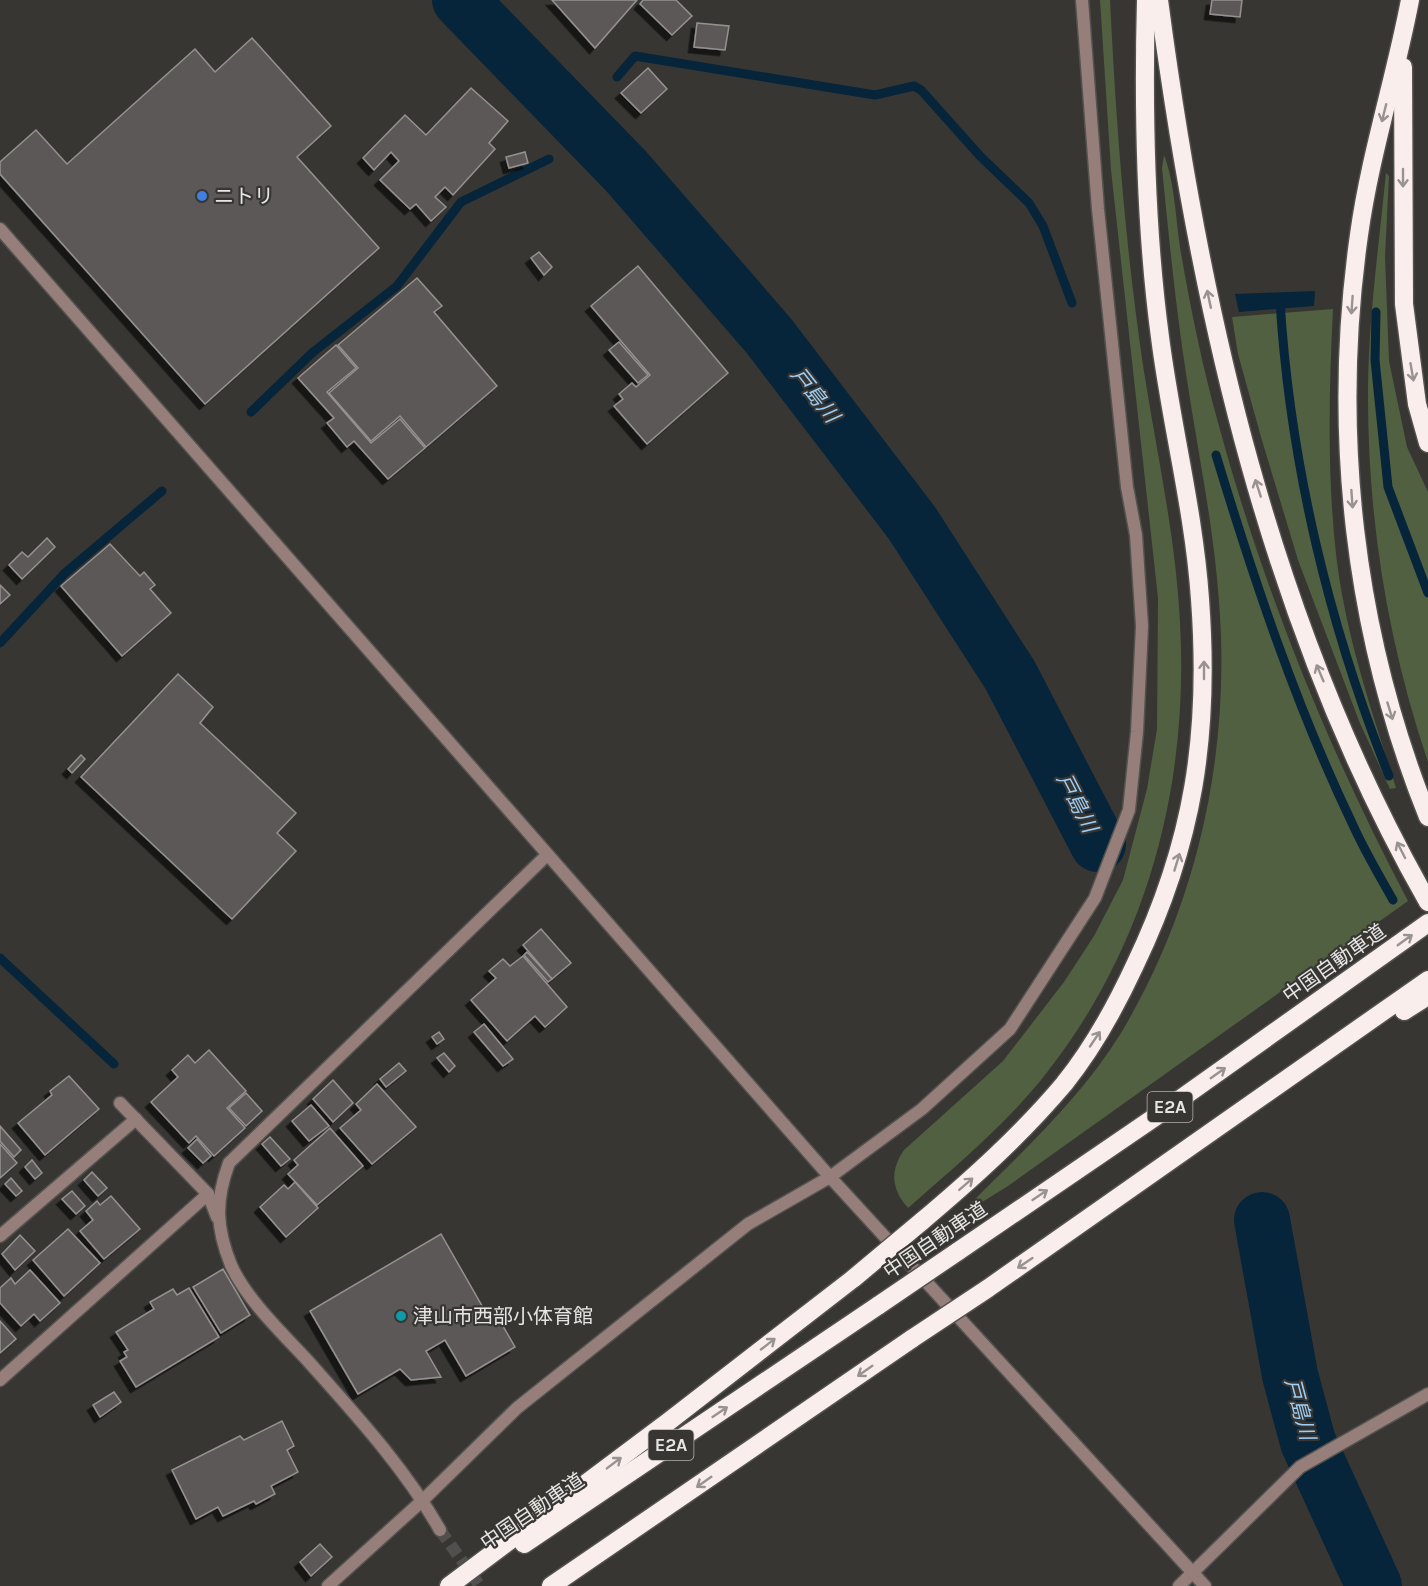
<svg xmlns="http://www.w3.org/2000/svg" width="1428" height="1586" font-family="Karla,'Noto Sans JP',sans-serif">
<defs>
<filter id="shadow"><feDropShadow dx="-5.5" dy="5.5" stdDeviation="0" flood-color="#0009"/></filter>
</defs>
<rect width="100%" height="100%" fill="#373633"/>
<!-- green -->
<g fill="#506040">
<path d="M1100,0H1110C1116,122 1125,244 1143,365C1156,450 1176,537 1180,623C1189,784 1148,943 1048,1071C1009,1122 957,1165 908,1208C891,1189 890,1170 904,1150L1003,1061L1064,982L1094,936L1123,880L1147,789L1157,729L1158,598L1111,170Z"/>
<path d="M1164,155C1175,183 1176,223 1181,253C1191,311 1203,369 1219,426C1264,591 1328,749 1408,901L1008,1186L966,1212L964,1211L969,1205C1023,1151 1081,1098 1121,1033C1198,904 1231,752 1219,602C1214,529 1198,452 1187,380C1176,310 1169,239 1162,168Z"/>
<path d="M1386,173L1389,176L1385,257L1389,361L1407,447L1428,492V762C1387,640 1367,516 1368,387C1369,315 1379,244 1386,173Z"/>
<path d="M1333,309C1329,390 1327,473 1336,554C1345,634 1372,711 1396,788L1390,789L1359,721L1298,560L1261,437L1238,354L1232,317Z"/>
</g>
<!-- water -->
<polygon fill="#06243a" points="1315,291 1314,306 1239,312 1235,294"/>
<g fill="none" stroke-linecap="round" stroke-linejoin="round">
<!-- stream -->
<g stroke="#06243a" stroke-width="9">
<polyline points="617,77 635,56 875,95 914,86 921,90 980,156 1029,203 1043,226 1072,303"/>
<path d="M1280,301C1290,463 1329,626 1389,776"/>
<polyline points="1376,312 1375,360 1388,487 1428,593"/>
<polyline points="251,412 312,353 397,286 461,202 549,159"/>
<path d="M1216,455C1254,580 1296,706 1352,823C1364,850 1379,875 1393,900"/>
<polyline points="0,643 64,574 162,491"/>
<polyline points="0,958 114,1064"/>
</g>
<!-- river -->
<g stroke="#06243a" stroke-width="56">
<polyline points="460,0 626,171 769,336 912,523 1010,675 1098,844"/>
<polyline points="1262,1220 1290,1375 1308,1442 1374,1586"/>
</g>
</g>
<!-- building -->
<g fill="#5d5958" stroke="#969191" stroke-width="1.5" filter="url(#shadow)">
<polygon points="552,0 637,0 595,48"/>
<polygon points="643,0 676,0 692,16 672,35 640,4"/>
<polygon points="1212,0 1242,0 1240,17 1210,14"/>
<polygon points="697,23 729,26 725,50 694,47"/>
<polygon points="252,38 331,126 297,157 379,248 205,404 0,174 0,162 36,130 67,164 195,49 215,72"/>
<polygon points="648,68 667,89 641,113 621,93"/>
<polygon points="471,88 508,121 489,143 495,149 453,195 445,187 435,197 446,207 431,221 416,204 410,209 380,180 399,161 391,152 374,170 363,158 405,115 426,135"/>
<polygon points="525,152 528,163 509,168 506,157"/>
<polygon points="539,252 552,267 544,275 531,258"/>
<polygon points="638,266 728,373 647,444 614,406 623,399 619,394 632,383 636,387 650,375 591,306"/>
<polygon points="417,278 442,306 434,312 497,386 426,447 400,416 371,441 329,393 358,368 338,345"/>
<polygon points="619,342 648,375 638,383 609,350"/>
<polygon points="336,345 356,368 327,392 371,443 400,419 425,448 388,479 354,441 347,447 327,423 334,418 298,378"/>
<polygon points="47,538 55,547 22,579 9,565 22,552 28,557"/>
<polygon points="110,544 140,576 144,572 155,585 150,589 171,613 122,656 61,586"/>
<polygon points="0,585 10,595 0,604"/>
<polygon points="178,674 213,707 200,723 296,813 277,833 296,851 232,919 81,777"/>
<polygon points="81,755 85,759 72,773 68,769"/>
<polygon points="541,929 571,963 552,979 523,945"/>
<polygon points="527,952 552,979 548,982 524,955"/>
<polygon points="523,956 567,1007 545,1027 535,1016 507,1041 471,1000 496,978 489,971 503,959 510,966"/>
<polygon points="484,1024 513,1059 503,1066 474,1032"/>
<polygon points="439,1032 444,1039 437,1044 432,1037"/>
<polygon points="209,1050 246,1091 227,1108 245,1128 214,1156 196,1136 189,1143 151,1102 178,1077 172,1070 188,1055 195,1063"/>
<polygon points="444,1053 455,1066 449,1072 437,1058"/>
<polygon points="399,1063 406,1071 386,1087 380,1079"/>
<polygon points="69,1076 99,1109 45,1155 18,1123 52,1095 50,1091"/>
<polygon points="333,1080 353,1103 333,1122 313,1099"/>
<polygon points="377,1084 416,1127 372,1164 340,1128 361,1110 356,1104"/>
<polygon points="246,1093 262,1111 246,1126 229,1108"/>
<polygon points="311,1105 329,1126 309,1141 292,1121"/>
<polygon points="0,1126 21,1150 14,1157 0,1141"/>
<polygon points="330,1128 363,1166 317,1205 288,1174 298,1165 294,1160"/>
<polygon points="270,1137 290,1159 281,1166 262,1144"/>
<polygon points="197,1139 211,1156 203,1163 188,1148"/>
<polygon points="0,1144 17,1163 0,1178"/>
<polygon points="32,1160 42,1173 35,1179 25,1167"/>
<polygon points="92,1172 107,1188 98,1196 84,1180"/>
<polygon points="11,1178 22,1191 16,1196 5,1184"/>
<polygon points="295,1182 318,1208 286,1237 260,1207 284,1185 288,1189"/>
<polygon points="72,1191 85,1206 76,1214 62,1199"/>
<polygon points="111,1196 140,1229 104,1259 80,1231 93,1220 86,1211 97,1201 100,1205"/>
<polygon points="68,1229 100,1263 64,1296 33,1260"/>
<polygon points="441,1234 493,1325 500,1321 515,1347 466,1376 445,1340 426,1351 441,1377 411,1380 400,1369 358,1394 310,1311"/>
<polygon points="20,1235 35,1251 15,1270 2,1254"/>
<polygon points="223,1269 250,1315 221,1333 193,1287"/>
<polygon points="30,1270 60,1303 40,1321 34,1314 21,1326 0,1303 0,1288 11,1278 15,1284"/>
<polygon points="189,1288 219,1337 136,1387 120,1361 127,1357 124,1352 128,1350 116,1332 154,1309 150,1302 173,1289 177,1295"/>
<polygon points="0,1321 16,1339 0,1353"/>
<polygon points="114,1392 121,1402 100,1417 93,1405"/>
<polygon points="282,1421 294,1446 287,1450 298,1472 271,1486 275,1494 256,1504 254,1501 223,1516 218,1507 196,1519 172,1470 240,1436 244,1440"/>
<polygon points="320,1544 332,1557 311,1576 300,1562"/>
</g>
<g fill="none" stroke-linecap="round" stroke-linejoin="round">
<!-- minor-tunnel -->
<polyline stroke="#51504e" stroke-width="12" stroke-dasharray="12 6" stroke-linecap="butt" points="440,1530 480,1586"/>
<defs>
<g id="service">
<polyline points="120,1103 208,1194 217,1217"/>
<polyline points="0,1236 136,1119"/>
<polyline points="0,1380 208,1194"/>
</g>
<g id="minor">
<path d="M440,1530C405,1468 355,1414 308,1361C283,1334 246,1299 231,1265C216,1228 215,1201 229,1163L547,855"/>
<polyline points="328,1586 423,1500 517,1408 748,1224 830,1177 922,1109 1010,1029 1095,898 1129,810 1137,732 1142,626 1136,535 1127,487 1098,209 1082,0"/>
<polyline points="1179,1586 1300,1467 1428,1394"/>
</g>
<polyline id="tertiary" points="0,229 830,1177 1205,1586"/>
<g id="motorway">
<path d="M1159,0C1200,311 1271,627 1428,902"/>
<path d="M1410,0C1395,79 1370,155 1359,235C1331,432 1354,633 1428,817"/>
<polyline points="1403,67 1404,304 1417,404 1428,443"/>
<polyline points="1404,1011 1428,996"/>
<path d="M921,1222C972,1179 1021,1135 1064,1084C1093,1048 1116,1006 1135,965C1194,842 1210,734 1200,599C1194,511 1171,424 1160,337C1145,225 1143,113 1146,0"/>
<polyline points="957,1252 1155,1117 1428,923"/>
<polyline points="987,1289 1428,980"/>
<polyline points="524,1544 879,1305"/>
<polyline points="449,1586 668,1422 854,1278"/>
<polyline points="551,1586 913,1338"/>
</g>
</defs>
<!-- service casing -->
<use href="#service" stroke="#53524f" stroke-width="15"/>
<!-- minor casing -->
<use href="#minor" stroke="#53524f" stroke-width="15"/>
<!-- tertiary casing -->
<use href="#tertiary" stroke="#53524f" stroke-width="15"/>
<!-- motorway casing -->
<use href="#motorway" stroke="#53524f" stroke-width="21"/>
<!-- service -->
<use href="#service" stroke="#967e7a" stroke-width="12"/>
<!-- minor -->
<use href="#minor" stroke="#967e7a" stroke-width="12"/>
<!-- tertiary -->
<use href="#tertiary" stroke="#967e7a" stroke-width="12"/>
<!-- motorway -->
<use href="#motorway" stroke="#faeeec" stroke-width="18"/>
<defs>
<g id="motorway-bridge">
<polyline points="854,1278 921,1222"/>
<polyline points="879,1305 957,1252"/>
<polyline points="913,1338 987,1289"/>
</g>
</defs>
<!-- motorway-bridge casing -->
<use href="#motorway-bridge" stroke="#53524f" stroke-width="21" stroke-linecap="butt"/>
<!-- motorway-bridge -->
<use href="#motorway-bridge" stroke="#faeeec" stroke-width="18"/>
</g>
<!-- one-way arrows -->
<defs><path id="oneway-shaft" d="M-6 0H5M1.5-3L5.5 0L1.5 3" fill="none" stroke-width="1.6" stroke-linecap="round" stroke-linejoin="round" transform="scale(1.5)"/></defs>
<g stroke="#989290">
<use href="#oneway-shaft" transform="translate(1384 113) rotate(104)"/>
<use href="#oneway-shaft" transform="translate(1403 178) rotate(90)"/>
<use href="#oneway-shaft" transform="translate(1209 299) rotate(-102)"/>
<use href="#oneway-shaft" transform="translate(1352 305) rotate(94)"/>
<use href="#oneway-shaft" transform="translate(1412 372) rotate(80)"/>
<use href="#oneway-shaft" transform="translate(1258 488) rotate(-108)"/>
<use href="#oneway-shaft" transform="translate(1352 499) rotate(86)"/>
<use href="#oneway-shaft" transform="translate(1204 670) rotate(-90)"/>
<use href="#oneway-shaft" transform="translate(1320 673) rotate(-113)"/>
<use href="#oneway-shaft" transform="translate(1390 711) rotate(73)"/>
<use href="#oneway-shaft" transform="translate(1401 850) rotate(-117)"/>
<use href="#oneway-shaft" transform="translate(1177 862) rotate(-73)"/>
<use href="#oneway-shaft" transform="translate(1405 940) rotate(-36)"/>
<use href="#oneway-shaft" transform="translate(1095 1039) rotate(-56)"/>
<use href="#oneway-shaft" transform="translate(1218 1073) rotate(-35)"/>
<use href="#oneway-shaft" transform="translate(966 1184) rotate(-41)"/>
<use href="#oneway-shaft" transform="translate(1040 1195) rotate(-34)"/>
<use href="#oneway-shaft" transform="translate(1025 1263) rotate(146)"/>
<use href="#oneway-shaft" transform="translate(768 1344) rotate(-38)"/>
<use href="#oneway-shaft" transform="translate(865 1371) rotate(145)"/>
<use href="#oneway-shaft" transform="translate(720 1412) rotate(-34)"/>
<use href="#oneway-shaft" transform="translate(614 1463) rotate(-37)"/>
<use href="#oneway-shaft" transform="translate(704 1482) rotate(145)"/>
</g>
<!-- markers -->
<circle fill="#3f7fe0" stroke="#373633" stroke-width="2" cx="202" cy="196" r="6"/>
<circle fill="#0f9aa8" stroke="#373633" stroke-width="2" cx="401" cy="1316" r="6"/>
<g text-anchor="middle" stroke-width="4.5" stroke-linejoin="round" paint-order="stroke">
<!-- shield labels -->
<g fill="#373633" stroke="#b2b1b0" stroke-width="1.5">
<rect x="1147.5" y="1092" width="45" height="30" rx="4.5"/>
<rect x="648.5" y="1430" width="45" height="30" rx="4.5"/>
</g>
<g font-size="18" font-weight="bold" fill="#e7e6e5">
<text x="1170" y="1113">E2A</text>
<text x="671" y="1451">E2A</text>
</g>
<!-- poi labels -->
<g font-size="20" fill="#e7e6e5" stroke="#373633" text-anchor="start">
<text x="214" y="203">ニトリ</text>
<text x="413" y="1323">津山市西部小体育館</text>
</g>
<!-- street labels -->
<g font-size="20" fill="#e7e6e5" stroke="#373633">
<text transform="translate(1334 963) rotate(-35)" y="7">中国自動車道</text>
<text transform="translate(935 1240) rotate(-34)" y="7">中国自動車道</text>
<text transform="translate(532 1511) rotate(-34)" y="7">中国自動車道</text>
</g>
<!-- water labels -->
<g font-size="21" font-style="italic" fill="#9ccef7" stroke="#373633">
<text transform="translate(815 395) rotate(52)" y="7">戸島川</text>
<text transform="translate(1077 803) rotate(63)" y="7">戸島川</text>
<text transform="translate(1300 1409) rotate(75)" y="7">戸島川</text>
</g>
</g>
</svg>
